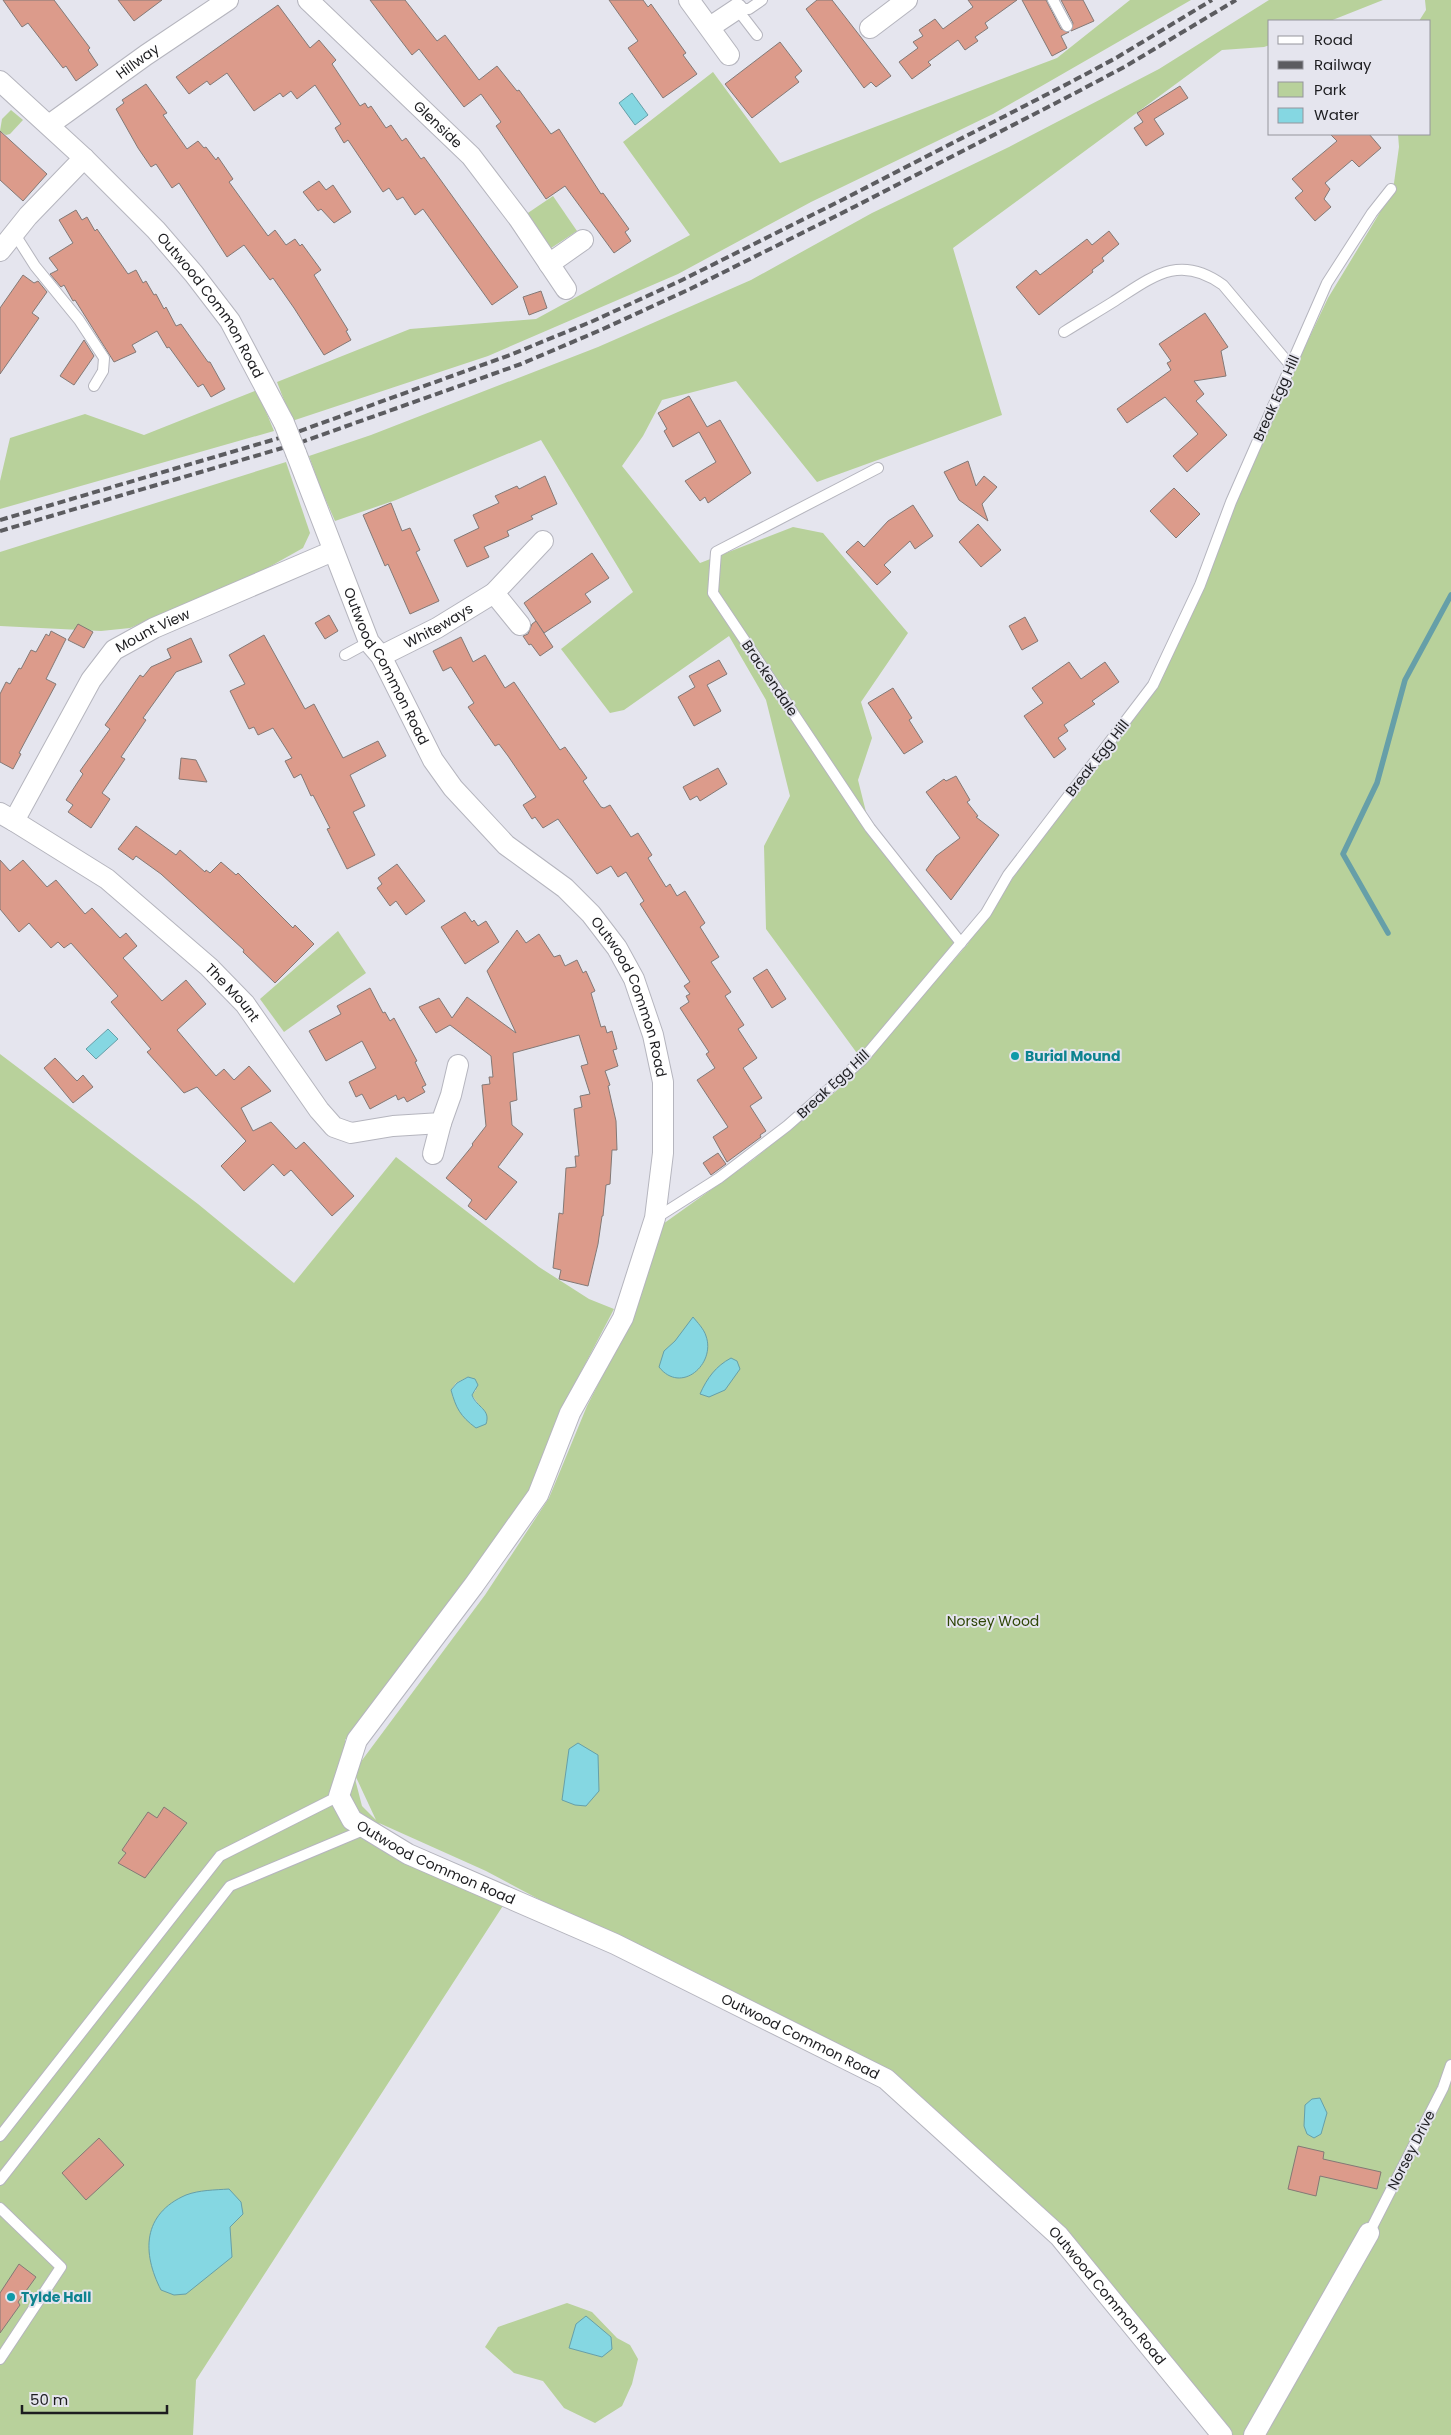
<svg xmlns="http://www.w3.org/2000/svg" width="1451" height="2435" font-family="Poppins,sans-serif">
<rect width="100%" height="100%" fill="#e5e5ee"/>
<!-- green -->
<g fill="#b8d19b" fill-rule="evenodd">
<polygon points="1130,0 1191,0 993,114 811,202 678,274 488,356 292,421 277,382 410,329 536,319 690,235 623,142 713,72 780,163 1057,58"/>
<polygon points="1269,0 1383,0 1330,21 1270,21 1270,45 1264,47 1222,50 953,248 1002,415 817,482 736,381 662,400 643,436 622,466 700,563 793,527 823,533 908,633 861,702 872,738 858,780 870,828 961,943 862,1060 766,929 764,846 790,796 766,700 729,636 624,710 610,713 561,649 633,592 541,440 396,500 335,521 320,487 309,456 371,435 598,347 751,280 872,213 1009,147 1159,69"/>
<path d="M1425,0H1451V2435H1223L1112,2301L886,2079L722,1997L486,1871L379,1823L408,1854L508,1898L196,2380L193,2435H0V1054L198,1204L294,1283L396,1157L539,1267L589,1299L614,1309L560,1412L532,1492L345,1740L354,1771L485,1595L549,1498L587,1406L632,1318L663,1224L754,1159L847,1082L967,945L1045,831L1154,687L1276,408L1328,298L1379,214L1394,183L1399,147L1398,134H1430V21H1419L1426,10ZM468,1377L476,1390L472,1395L479,1405L453,1397L451,1390L456,1383ZM354,1775H355L376,1820L362,1806Z"/>
<polygon points="11,110 23,120 10,134 6,135 0,131 2,119"/>
<polygon points="553,196 577,231 542,254 519,219"/>
<polygon points="257,390 274,431 0,509 0,481 10,438 85,414 144,435"/>
<polygon points="286,462 310,533 303,548 253,576 130,628 101,631 0,626 0,552"/>
<polygon points="338,931 366,973 284,1032 260,999"/>
<path d="M567,2303L592,2312L617,2338L630,2345L638,2359L632,2384L622,2406L595,2423L564,2408L543,2381L514,2373L485,2347L498,2327ZM576,2324L605,2332L611,2337L602,2357L570,2348Z"/>
</g>
<!-- water -->
<g fill="#85d7e2" stroke="#669fa8">
<polygon points="632,93 648,115 635,125 619,103"/>
<polygon points="108,1029 118,1039 96,1059 86,1049"/>
<path d="M693,1317C697,1322 704,1329 706,1336C716,1364 681,1395 659,1367L664,1351L675,1341Z"/>
<path d="M731,1358L737,1361L740,1369L725,1390L709,1397L700,1394C707,1378 716,1366 731,1358Z"/>
<path d="M468,1377L475,1379L478,1385L472,1395C477,1408 491,1409 486,1424L476,1428C460,1416 456,1408 451,1390L457,1383Z"/>
<polygon points="578,1743 598,1755 599,1791 586,1806 575,1805 562,1800 569,1749"/>
<polygon points="1320,2098 1327,2113 1321,2134 1314,2138 1307,2134 1304,2126 1305,2105 1312,2099"/>
<path d="M229,2189L241,2202L243,2214L230,2227L232,2257L186,2294L174,2295L161,2290C142,2253 142,2214 186,2195C199,2190 215,2190 229,2189Z"/>
<polygon points="586,2316 611,2337 612,2349 602,2357 569,2348 576,2324"/>
</g>
<g fill="none" stroke-linecap="round" stroke-linejoin="round">
<!-- stream -->
<polyline stroke="#669fa8" stroke-width="5.5" points="1388,933 1343,854 1377,783 1405,680 1451,595"/>
</g>
<!-- building -->
<g fill="#dc9b8b" stroke="#837976">
<polygon points="3,0 54,0 90,48 88,50 98,65 76,81 66,66 63,68 28,23 22,27"/>
<polygon points="118,0 162,0 134,21"/>
<polygon points="370,0 405,0 437,41 445,35 479,80 497,66 517,91 519,90 551,134 559,129 601,194 603,193 629,229 625,232 631,241 614,253 565,186 546,199 496,126 501,122 481,94 464,107 419,49 412,55"/>
<polygon points="609,0 643,0 648,7 651,4 686,53 683,55 697,74 663,98 628,48 638,41"/>
<polygon points="817,0 832,0 891,76 876,87 871,82 864,88 806,9"/>
<polygon points="968,0 1017,0 985,23 988,28 975,37 978,41 965,50 958,40 928,62 931,65 912,79 899,62 918,48 913,42 923,36 919,30 935,19 943,29 973,7"/>
<polygon points="1022,0 1046,0 1061,29 1069,32 1061,36 1067,48 1052,56"/>
<polygon points="1061,0 1083,0 1094,21 1071,31 1073,23"/>
<polygon points="278,5 310,48 319,40 336,60 332,64 360,106 365,103 368,108 371,106 386,128 391,125 402,141 406,138 421,159 424,157 518,287 492,305 423,209 415,215 403,197 397,200 389,188 383,192 348,140 344,143 335,128 341,124 315,85 297,99 291,91 283,97 280,93 254,111 227,73 210,85 207,81 189,94 176,77"/>
<polygon points="780,42 802,71 795,77 799,82 752,118 725,84"/>
<polygon points="146,84 167,113 163,115 187,149 198,141 204,148 206,147 216,160 218,157 233,179 229,182 268,236 275,230 286,245 295,239 300,246 302,244 321,270 314,275 348,330 346,331 351,340 324,355 294,308 273,278 270,280 244,245 227,257 179,183 172,188 156,164 151,167 138,148 116,109 124,103 122,100"/>
<polygon points="1180,86 1188,98 1154,119 1164,134 1146,146 1134,128 1143,122 1137,113"/>
<polygon points="0,131 47,174 23,201 0,180"/>
<polygon points="1330,134 1369,134 1381,148 1359,167 1352,160 1325,183 1330,189 1324,199 1331,207 1315,221 1295,198 1303,191 1292,179 1337,141"/>
<polygon points="319,181 326,190 333,185 351,212 334,223 321,209 318,211 303,192"/>
<polygon points="76,210 82,220 87,217 95,231 97,229 128,274 136,270 143,283 146,281 154,295 156,294 164,309 166,307 176,326 181,324 208,362 210,362 225,389 211,397 203,384 198,387 169,347 167,348 157,331 132,345 136,352 114,362 75,300 73,301 64,285 61,287 50,274 58,270 49,258 73,243 59,220"/>
<polygon points="1109,231 1119,244 1102,258 1104,261 1092,270 1093,272 1039,315 1016,287 1036,270 1040,275 1087,239 1092,245"/>
<polygon points="23,275 34,283 38,281 47,292 32,313 39,318 0,374 0,308"/>
<polygon points="541,291 547,308 529,315 523,297"/>
<polygon points="1205,313 1228,347 1221,351 1226,376 1194,381 1204,394 1196,401 1227,435 1187,472 1173,456 1198,434 1165,397 1127,423 1117,409 1171,370 1167,363 1171,361 1159,344"/>
<polygon points="84,340 94,356 74,385 60,376"/>
<polygon points="689,396 707,427 720,420 751,473 708,503 705,497 700,501 685,481 716,462 699,432 673,447 664,431 667,429 658,413"/>
<polygon points="968,461 976,486 984,476 997,487 982,504 988,521 959,500 944,472"/>
<polygon points="545,476 557,504 531,516 533,519 507,531 509,536 484,547 489,557 467,567 454,540 479,528 473,515 499,503 495,496 517,486 519,489"/>
<polygon points="1174,488 1200,514 1176,538 1150,511"/>
<polygon points="391,503 402,531 410,528 420,550 416,552 439,601 410,614 388,564 385,566 363,515"/>
<polygon points="913,505 933,536 915,549 910,541 884,565 891,572 877,585 846,552 858,541 864,547 888,521"/>
<polygon points="978,524 1001,550 981,567 959,542"/>
<polygon points="592,553 609,578 585,594 591,602 544,633 524,603"/>
<polygon points="329,615 338,631 325,639 315,623"/>
<polygon points="1025,617 1038,641 1022,650 1009,626"/>
<polygon points="536,621 553,647 540,656 531,644 529,645 523,636 528,634 532,624"/>
<polygon points="78,624 93,632 84,648 68,640"/>
<polygon points="51,631 66,639 46,679 56,684 19,753 21,754 13,769 0,762 0,694 6,682 10,684 19,668 21,669 31,650 36,652 46,634 49,636"/>
<polygon points="264,635 305,709 314,704 343,758 378,741 386,756 350,775 365,806 353,812 375,855 347,869 327,829 330,828 313,795 311,796 301,774 294,778 285,761 292,758 273,728 258,735 254,727 249,729 230,691 245,684 229,655"/>
<polygon points="461,637 473,662 485,655 505,688 514,682 560,750 565,747 587,778 583,781 601,807 604,808 610,805 631,837 638,833 652,855 648,858 666,887 670,884 677,896 685,891 705,923 700,927 719,957 711,962 731,992 725,996 744,1025 738,1029 757,1058 743,1068 762,1098 750,1106 766,1131 760,1135 761,1137 727,1162 713,1137 728,1127 697,1080 715,1068 706,1054 709,1052 680,1008 689,1002 686,996 690,994 684,986 690,982 640,904 644,901 626,872 618,877 611,866 597,874 558,819 543,828 535,817 532,819 523,805 536,797 508,756 499,744 495,746 468,707 474,703 451,667 443,671 433,651"/>
<polygon points="191,638 202,662 176,672 143,718 146,720 121,757 125,759 102,793 110,799 91,828 68,812 73,805 66,800 83,774 80,771 110,729 105,725 140,675 143,677 151,667 171,658 167,649"/>
<polygon points="719,660 727,674 707,685 721,711 694,726 678,697 695,687 689,676"/>
<polygon points="1069,662 1081,679 1105,662 1119,682 1092,701 1095,704 1064,725 1068,731 1058,738 1066,749 1054,758 1024,716 1043,703 1032,688"/>
<polygon points="893,688 912,718 909,720 923,742 904,754 868,703"/>
<polygon points="181,758 196,760 207,782 179,779"/>
<polygon points="718,768 727,784 700,801 697,796 690,800 683,787"/>
<polygon points="956,776 970,800 967,802 978,816 976,817 999,835 951,900 926,870 936,856 960,838 926,792 944,779 946,781"/>
<polygon points="136,826 176,855 180,850 205,872 206,870 210,873 221,862 236,875 238,873 293,928 295,925 314,944 275,983 243,952 244,950 161,874 136,856 133,860 118,849"/>
<polygon points="0,860 10,871 23,860 47,887 56,880 85,914 92,908 120,938 126,933 137,946 123,958 162,1001 186,980 206,1004 177,1030 216,1076 224,1069 234,1080 249,1066 271,1091 241,1108 253,1131 271,1122 296,1149 304,1142 354,1196 332,1216 291,1170 284,1176 273,1164 244,1191 221,1166 246,1141 197,1087 184,1093 147,1052 151,1049 111,1002 118,996 71,943 64,948 58,942 51,948 29,923 19,932 0,909"/>
<polygon points="397,864 425,901 406,915 396,901 390,906 377,888 382,884 378,878"/>
<polygon points="465,912 472,922 474,920 478,926 486,921 499,942 465,964 441,927"/>
<polygon points="517,930 526,943 539,934 554,957 560,955 565,966 577,960 583,973 586,971 595,991 591,993 601,1027 605,1026 607,1033 612,1031 617,1049 613,1050 618,1066 605,1071 610,1085 608,1086 616,1121 617,1150 612,1150 610,1184 606,1185 603,1216 602,1216 598,1244 588,1286 559,1279 561,1270 553,1268 559,1213 563,1214 566,1168 576,1167 575,1156 579,1156 574,1109 582,1107 580,1096 590,1094 581,1066 588,1064 579,1035 513,1053 517,1100 510,1102 512,1125 523,1134 498,1167 517,1182 486,1220 468,1206 472,1200 446,1178 473,1145 472,1144 486,1126 482,1085 490,1084 489,1077 493,1077 491,1056 450,1025 436,1033 419,1007 439,998 452,1018 467,997 516,1033 487,971"/>
<polygon points="767,969 786,999 772,1008 753,978"/>
<polygon points="370,988 383,1013 385,1012 390,1021 394,1018 417,1061 415,1062 426,1085 422,1087 425,1092 407,1102 404,1097 398,1100 396,1095 370,1109 362,1094 356,1097 349,1082 376,1068 362,1041 326,1061 309,1031 341,1014 337,1006"/>
<polygon points="55,1058 77,1081 83,1075 93,1087 73,1103 44,1068"/>
<polygon points="718,1153 726,1164 711,1175 703,1163"/>
<polygon points="164,1807 187,1823 145,1878 118,1863 126,1853 122,1850 148,1812 157,1818"/>
<polygon points="99,2138 124,2165 86,2200 62,2173"/>
<polygon points="1298,2146 1324,2152 1323,2159 1381,2172 1377,2189 1320,2176 1316,2196 1288,2189"/>
<polygon points="19,2264 36,2277 18,2302 20,2305 0,2333 0,2293"/>
</g>
<g fill="none" stroke-linecap="round" stroke-linejoin="round">
<defs>
<g id="lane">
<polyline points="1053,0 1067,26"/>
<polyline points="757,35 737,9 749,9 762,0"/>
<polyline points="14,233 35,266 79,320 104,358 103,371 94,386"/>
<path d="M1064,332C1080,322 1097,312 1113,302C1152,277 1179,253 1223,285L1291,366"/>
<polyline points="878,468 716,552 713,593 870,828 961,943"/>
<polyline points="345,655 369,642"/>
<polyline points="656,1218 719,1178 787,1126 862,1060 986,913 1008,875 1153,685 1200,585 1231,502 1327,283 1372,213 1391,189"/>
<polyline points="0,2136 220,1856 339,1796"/>
<polyline points="0,2180 230,1886 366,1829"/>
<polyline points="0,2208 61,2267 0,2359"/>
<polyline points="1369,2233 1443,2088 1451,2065"/>
</g>
<g id="street">
<path id="s1" d="M308,0L471,156L519,219L566,289"/>
<polyline points="689,0 729,55"/>
<polyline points="710,27 737,9"/>
<polyline points="870,28 907,0"/>
<path id="s2" d="M0,81L84,158L156,230L194,274L230,321L284,423"/>
<path id="s3" d="M49,125L146,55L228,0"/>
<polyline points="0,251 28,216 84,158"/>
<polyline points="549,264 583,240"/>
<path id="s4" d="M296,453L369,642L381,656L433,760L453,788L506,845L565,888L591,914L617,948L634,979L653,1035L663,1082V1153L655,1218L623,1318L570,1413L538,1495L474,1585L357,1740L339,1796L352,1820L408,1854L615,1944L886,2079L1059,2236L1222,2435"/>
<polyline points="494,593 520,625"/>
<path id="s5" d="M381,656L437,628L494,593L543,541"/>
<path id="s6" d="M0,813L14,821L91,680L114,650L154,628L333,551"/>
<path id="s7" d="M14,821L107,879L209,967L245,1004L319,1110L334,1127L351,1133L393,1126L441,1123L451,1095L458,1065"/>
<polyline points="433,1154 441,1123"/>
<polyline points="1254,2435 1369,2233"/>
</g>
</defs>
<!-- lane casing -->
<use href="#lane" stroke="#b5b5be" stroke-width="12"/>
<!-- street casing -->
<use href="#street" stroke="#b5b5be" stroke-width="22"/>
<!-- lane -->
<use href="#lane" stroke="#fff" stroke-width="10"/>
<!-- street -->
<use href="#street" stroke="#fff" stroke-width="20"/>
<!-- rail -->
<g stroke="#5c5c60" stroke-width="4" stroke-dasharray="8 4" stroke-linecap="butt">
<polyline points="0,520 286,436 510,355 593,321 680,281 840,201 1069,83 1116,58 1212,0"/>
<polyline points="0,531 296,444 521,364 603,329 690,289 850,209 1079,91 1126,66 1236,0"/>
</g>
<defs>
<polyline id="street-bridge" points="284,423 296,453"/>
</defs>
<!-- street-bridge casing -->
<use href="#street-bridge" stroke="#b5b5be" stroke-width="22" stroke-linecap="butt"/>
<!-- street-bridge -->
<use href="#street-bridge" stroke="#fff" stroke-width="20"/>
</g>
<!-- markers -->
<g fill="#0f9aa8" stroke="#e5e5ee" stroke-width="2">
<circle cx="1015" cy="1056" r="5"/>
<circle cx="11" cy="2297" r="5"/>
</g>
<g text-anchor="middle" stroke-width="4" stroke-linejoin="round" paint-order="stroke">
<!-- street labels -->
<g font-size="14" fill="#1d1d20" stroke="#e5e5ee">
<text dy="5" stroke="none"><textPath href="#s3" startOffset="109">Hillway</textPath></text>
<text dy="5" stroke="none"><textPath href="#s1" startOffset="180">Glenside</textPath></text>
<text dy="5" stroke="none"><textPath href="#s2" startOffset="309">Outwood Common Road</textPath></text>
<text transform="translate(1276 398) rotate(-66)" y="5">Break Egg Hill</text>
<text dy="5" stroke="none"><textPath href="#s5" startOffset="65">Whiteways</textPath></text>
<text dy="5" stroke="none"><textPath href="#s6" startOffset="258">Mount View</textPath></text>
<text dy="5" stroke="none"><textPath href="#s4" startOffset="232">Outwood Common Road</textPath></text>
<text transform="translate(770 678) rotate(56)" y="5">Brackendale</text>
<text transform="translate(1097 758) rotate(-52)" y="5">Break Egg Hill</text>
<text dy="5" stroke="none"><textPath href="#s7" startOffset="279">The Mount</textPath></text>
<text dy="5" stroke="none"><textPath href="#s4" startOffset="652">Outwood Common Road</textPath></text>
<text transform="translate(833 1084) rotate(-43)" y="5">Break Egg Hill</text>
<text dy="5" stroke="none"><textPath href="#s4" startOffset="1668">Outwood Common Road</textPath></text>
<text dy="5" stroke="none"><textPath href="#s4" startOffset="2072">Outwood Common Road</textPath></text>
<text transform="translate(1411 2150) rotate(-63)" y="5">Norsey Drive</text>
<text dy="5" stroke="none"><textPath href="#s4" startOffset="2478">Outwood Common Road</textPath></text>
</g>
<!-- culture labels -->
<g font-size="14" font-weight="bold" fill="#0d838f" stroke="#e5e5ee" text-anchor="start">
<text x="1025" y="1061">Burial Mound</text>
<text x="21" y="2302">Tylde Hall</text>
</g>
<!-- park labels -->
<g font-size="14" fill="#2f4607" stroke="#e5e5ee">
<text x="993" y="1626">Norsey Wood</text>
</g>
</g>
<!-- legend -->
<rect x="1268" y="20" width="162" height="115" fill="#e5e5ee" stroke="#95959c"/>
<rect x="1278" y="36" width="25" height="8" fill="#ffffff" stroke="#95959c"/>
<text x="1314" y="45" font-size="15" fill="#1d1d20">Road</text>
<rect x="1278" y="61" width="25" height="8" fill="#5c5c60" stroke="#95959c"/>
<text x="1314" y="70" font-size="15" fill="#1d1d20">Railway</text>
<rect x="1278" y="82" width="25" height="15" fill="#b8d19b" stroke="#95959c"/>
<text x="1314" y="95" font-size="15" fill="#1d1d20">Park</text>
<rect x="1278" y="108" width="25" height="15" fill="#85d7e2" stroke="#95959c"/>
<text x="1314" y="120" font-size="15" fill="#1d1d20">Water</text>
<!-- scale -->
<path d="M22 2405v8h145v-8" fill="none" stroke="#1d1d20" stroke-width="2.5"/>
<text x="30" y="2405" font-size="15" fill="#1d1d20" stroke="#e5e5ee" stroke-width="4" paint-order="stroke">50 m</text>
</svg>
